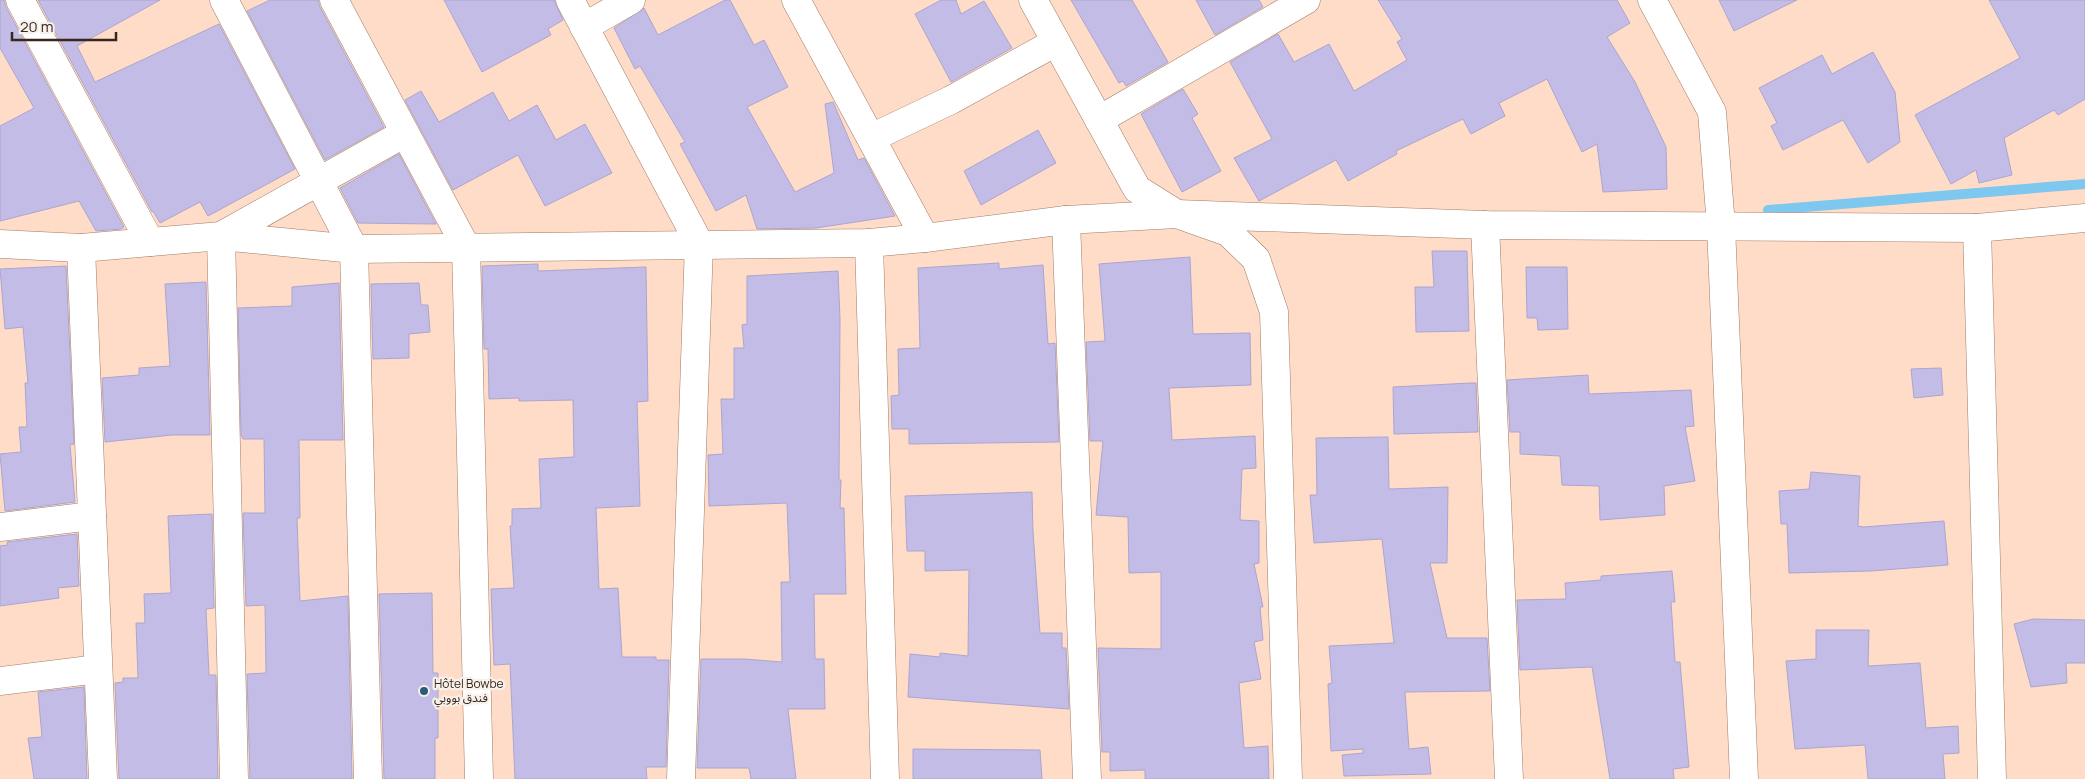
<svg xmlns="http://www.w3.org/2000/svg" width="2085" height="779" font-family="Manrope,'Noto Sans Arabic',sans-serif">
<rect width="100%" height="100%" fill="#ffdcc8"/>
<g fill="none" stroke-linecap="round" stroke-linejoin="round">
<!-- stream -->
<polyline stroke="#7ec8ef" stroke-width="10" points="1768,210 2085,184"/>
</g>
<!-- building -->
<g fill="#c3bce6" stroke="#aca5ce">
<polygon points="0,0 4,0 6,7 124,227 121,229 96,231 79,201 0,221 0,126 34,108 0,48"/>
<polygon points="38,0 160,0 77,46 95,82 219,24 295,169 208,216 200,202 160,223 153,211 152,212"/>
<polygon points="270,0 318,0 320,7 384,127 325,160 247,11"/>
<polygon points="444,0 554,0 563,20 548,29 551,35 482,72"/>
<polygon points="725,0 730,0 754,45 764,40 788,87 747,107 795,192 834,173 825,104 833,102 858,160 864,158 895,216 816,228 757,229 746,195 716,211 680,144 685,142 640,66 635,69 614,28 644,8 658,35"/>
<polygon points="941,0 956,0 961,14 984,1 1012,48 951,82 915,14"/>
<polygon points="1071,0 1132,0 1168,62 1126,86 1123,81 1119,83"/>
<polygon points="1196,0 1259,0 1263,7 1215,35"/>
<polygon points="1378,0 1617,0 1630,23 1607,37 1635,82 1666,147 1667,189 1603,192 1597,144 1582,152 1547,79 1499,103 1505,116 1471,134 1463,119 1396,151 1397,154 1348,181 1336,160 1259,201 1234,158 1272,139 1230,62 1278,34 1294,62 1329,44 1354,91 1407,60 1397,42 1402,39"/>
<polygon points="1719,0 1797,0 1734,31"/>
<polygon points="1989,0 2085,0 2085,99 2058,115 2054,110 2004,138 2012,175 1979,183 1976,170 1951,184 1915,115 2020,58"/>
<polygon points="1873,52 1895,92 1900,142 1868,163 1843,120 1783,150 1771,126 1777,123 1759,88 1822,55 1832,74"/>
<polygon points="1183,89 1198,114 1192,118 1221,171 1182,192 1141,114"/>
<polygon points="421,91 439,122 493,92 509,121 537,105 556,140 585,124 612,173 545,206 518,155 453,190 405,100"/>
<polygon points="1038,130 1056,163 981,205 964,171"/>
<polygon points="399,154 436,224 358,223 340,188"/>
<polygon points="1432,251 1467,251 1469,331 1416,332 1415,287 1434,287"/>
<polygon points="1190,257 1193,334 1250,333 1251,385 1169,388 1172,440 1255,436 1256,468 1242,469 1240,520 1259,521 1259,563 1254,564 1263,607 1260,607 1263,640 1254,642 1261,679 1239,683 1244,748 1268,746 1269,779 1145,779 1145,770 1110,771 1110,752 1102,752 1098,648 1161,649 1161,572 1129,573 1128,517 1096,515 1103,441 1090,441 1086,342 1105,341 1099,264"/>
<polygon points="999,263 999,269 1043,265 1048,344 1055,343 1059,442 909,444 909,429 892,429 891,396 899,395 898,349 920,348 918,268"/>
<polygon points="538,264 538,271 646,267 648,401 637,402 640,506 596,508 599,589 618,588 622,657 656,657 656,660 669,660 666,767 646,767 647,779 515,779 510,664 494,665 491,589 514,588 510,526 512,526 512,509 541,508 539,459 574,457 573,400 519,401 519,398 489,399 488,349 484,349 482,266"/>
<polygon points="66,266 74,444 70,445 75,502 5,511 0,454 21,452 19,427 27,427 25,383 28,383 23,327 5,329 0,269"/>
<polygon points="1526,267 1567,267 1568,329 1538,330 1537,318 1527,318"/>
<polygon points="838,271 840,319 839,480 841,480 840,508 844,508 846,594 814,594 815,659 824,659 825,709 788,709 796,779 751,779 749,768 697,768 701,659 745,659 782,662 781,582 790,582 787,503 709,506 708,455 723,454 721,399 734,399 734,348 744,348 742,325 747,324 747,276"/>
<polygon points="206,282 210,435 172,435 105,442 102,378 139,375 139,368 170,366 165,284"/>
<polygon points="339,283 343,440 299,440 300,518 297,518 300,601 348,596 352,779 250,779 247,674 266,673 265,605 246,606 243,513 265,513 264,439 243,439 241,435 238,308 292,306 292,287"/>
<polygon points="419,283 421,305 428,305 430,332 409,334 409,358 373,359 371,284"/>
<polygon points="1941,368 1943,395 1914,398 1911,369"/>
<polygon points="1588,375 1589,394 1691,390 1694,426 1685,427 1695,481 1664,486 1665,515 1600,520 1599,486 1562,485 1560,456 1520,454 1520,432 1510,432 1507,380"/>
<polygon points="1470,383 1476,383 1478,432 1394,434 1393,387"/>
<polygon points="1388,437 1389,489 1448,487 1447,563 1430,563 1447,638 1487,638 1490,691 1405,692 1409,749 1428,747 1431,774 1344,776 1342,755 1363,753 1363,749 1331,751 1328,684 1332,683 1329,646 1394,643 1382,539 1314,543 1310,495 1317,495 1316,438"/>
<polygon points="1811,472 1860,476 1858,526 1863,527 1944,521 1948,565 1871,571 1789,573 1787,524 1781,524 1779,491 1809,489"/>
<polygon points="1032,492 1033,531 1040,633 1062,633 1062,648 1066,648 1069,709 908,697 910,654 940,657 940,653 968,656 969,570 925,571 925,551 907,551 905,496"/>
<polygon points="212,514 214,608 206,609 209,675 216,675 218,779 119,779 115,683 123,682 123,678 138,678 136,623 145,623 144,594 171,593 168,516"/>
<polygon points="77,534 79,586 58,588 59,598 0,606 0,546 8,545 7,542"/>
<polygon points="1672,571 1675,602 1671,602 1675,662 1680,662 1689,767 1673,769 1674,779 1610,779 1592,667 1520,670 1517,600 1566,599 1565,583 1601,580 1601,576"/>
<polygon points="432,593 433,673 438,673 438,738 435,738 435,779 384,779 379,594"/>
<polygon points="2033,619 2085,620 2085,663 2066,663 2067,683 2031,687 2014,624"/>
<polygon points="1816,630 1869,630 1868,666 1920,663 1926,728 1958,726 1959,753 1943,754 1945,779 1868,779 1865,745 1795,749 1786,661 1816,659"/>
<polygon points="84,687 87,779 34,779 28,738 42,737 38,692"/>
<polygon points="913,749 1040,750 1042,779 913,779"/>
</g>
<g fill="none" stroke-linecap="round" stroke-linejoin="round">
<defs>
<g id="minor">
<polyline points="20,0 150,242"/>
<polyline points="224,0 354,249 368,779"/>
<polyline points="334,0 466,247 479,779"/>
<polyline points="570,0 699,243 681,779"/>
<polyline points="796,0 925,238"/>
<polyline points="1033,0 1137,189 1177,214 1228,232 1256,259 1274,312 1288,779"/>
<polyline points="1652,0 1712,112 1721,226 1744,779"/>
<polyline points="584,27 631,0"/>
<polyline points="1099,120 1306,0"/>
<polyline points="871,138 951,100 1056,42"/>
<polyline points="1066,220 1087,779"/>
<polyline points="1485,225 1509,779"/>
<polyline points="1977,228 1992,779"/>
<polyline points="869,243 885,779"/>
<polyline points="0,244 81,248 221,236 354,249 869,243 925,238 1066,220 1177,214 1485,225 1977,228 2085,218"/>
<polyline points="81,248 103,779"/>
<polyline points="0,527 92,516"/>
<polyline points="0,681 98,669"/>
<polyline points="234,779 221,236 405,133"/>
</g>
</defs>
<!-- minor casing -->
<use href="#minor" stroke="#a27c64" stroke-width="29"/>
<!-- minor -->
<use href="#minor" stroke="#fff" stroke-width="28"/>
</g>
<!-- markers -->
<circle fill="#265d77" stroke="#f8f0ea" stroke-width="2" cx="424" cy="691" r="5"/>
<g text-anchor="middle" stroke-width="4.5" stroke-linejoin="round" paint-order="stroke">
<!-- poi labels -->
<g font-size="12" fill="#36261d" stroke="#f8f0ea" text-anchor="start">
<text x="434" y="688">Hôtel Bowbe<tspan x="434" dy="14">فندق بووبي</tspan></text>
</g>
</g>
<!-- scale -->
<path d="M12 32v8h104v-8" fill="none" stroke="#36261d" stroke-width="2.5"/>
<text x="20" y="32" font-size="15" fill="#36261d" stroke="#f8f0ea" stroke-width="4" paint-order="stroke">20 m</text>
</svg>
